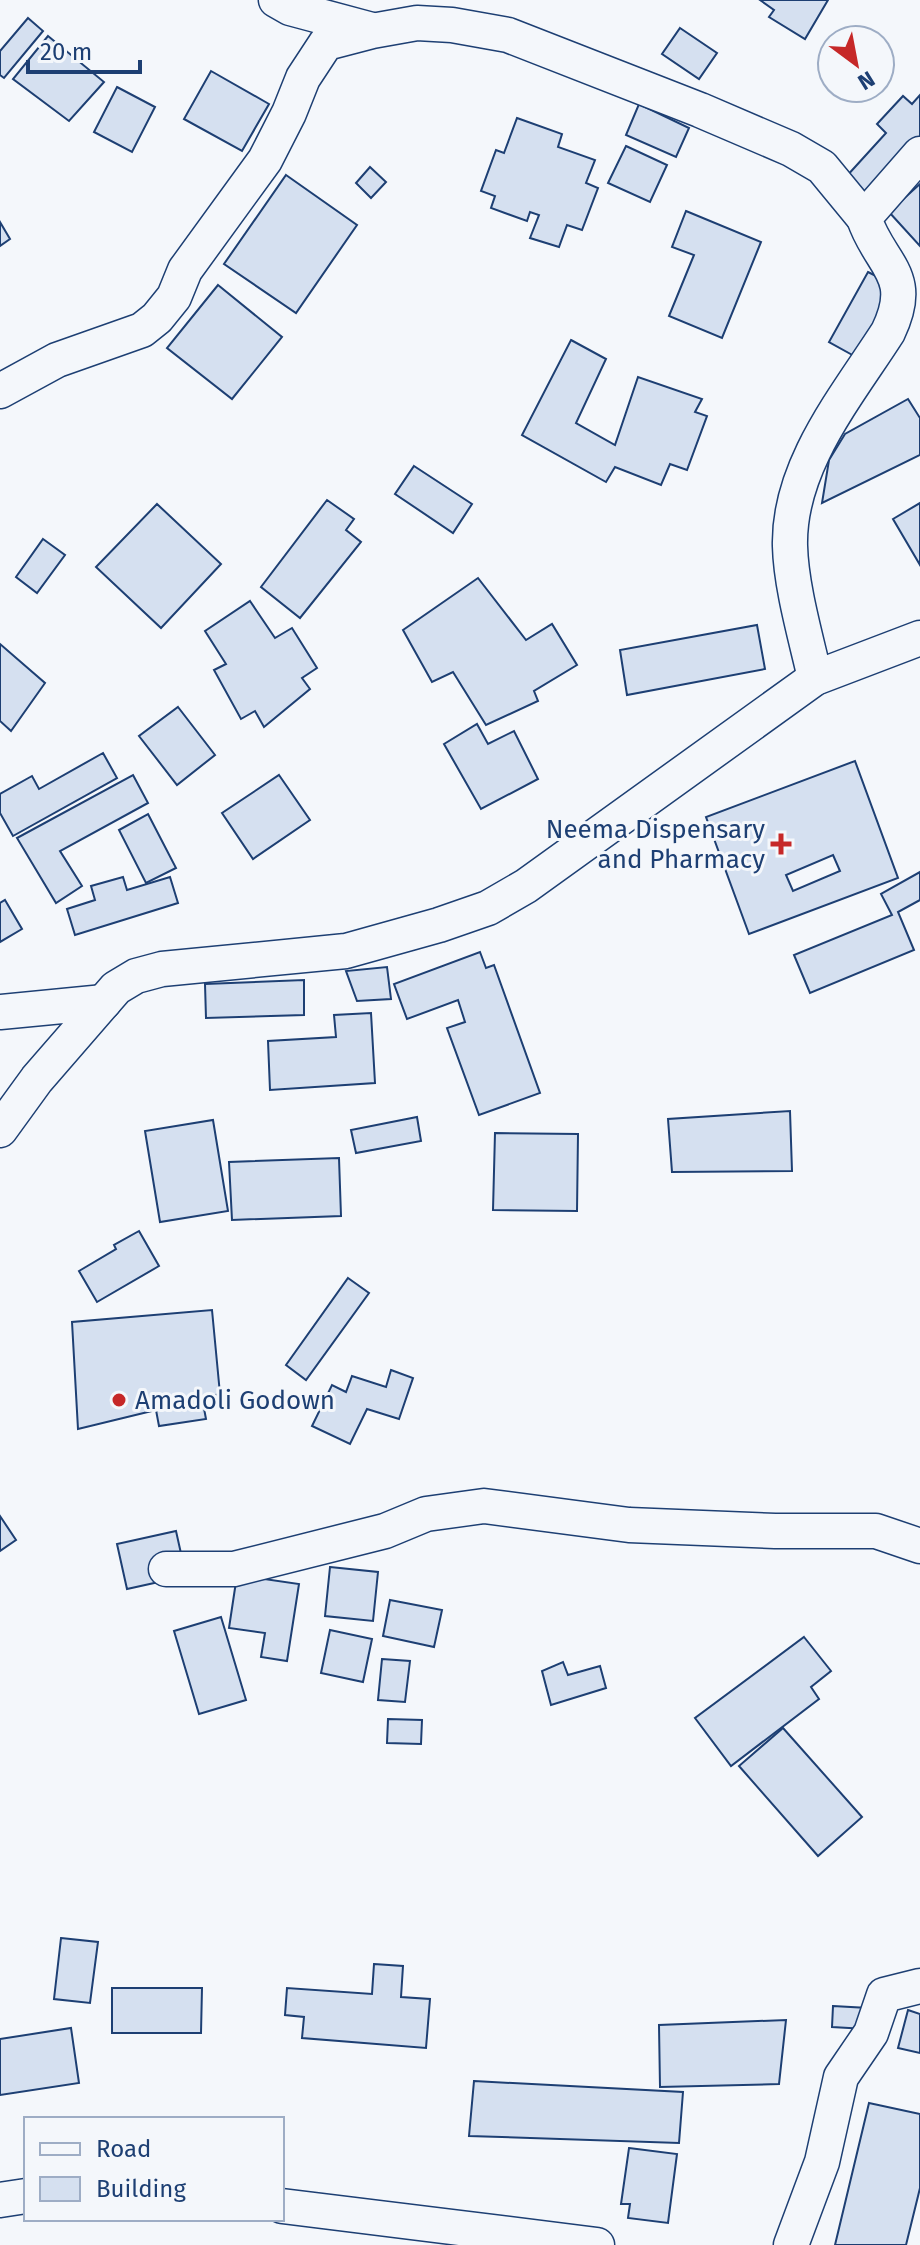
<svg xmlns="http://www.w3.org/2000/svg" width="920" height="2245" font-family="'Fira Sans',sans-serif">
<rect width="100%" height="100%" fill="#f4f7fb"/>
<!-- building -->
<g fill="#d5e0f0" stroke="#1d3f73" stroke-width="2" fill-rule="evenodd">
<polygon points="760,0 828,0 805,39 769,17 774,10"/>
<polygon points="28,18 43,31 4,78 0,75 0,51"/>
<polygon points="680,28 717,53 699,79 662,54"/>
<polygon points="48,36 104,82 69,121 13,79"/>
<polygon points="211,71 269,104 242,151 184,119"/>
<polygon points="117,87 155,107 132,152 94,132"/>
<polygon points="920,95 920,142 869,199 845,178 886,133 877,124 903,96 912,104"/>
<polygon points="639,104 689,128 676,157 626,135"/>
<polygon points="517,118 562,134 558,147 595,160 586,183 598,188 582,230 567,225 559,247 530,238 539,215 530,212 527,221 491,208 495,196 481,191 496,150 504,153"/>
<polygon points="626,146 667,165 650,202 608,183"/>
<polygon points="370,167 386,182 371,198 356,183"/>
<polygon points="286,175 357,225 296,313 224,264"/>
<polygon points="920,184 920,246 889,212"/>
<polygon points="686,211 761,242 722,338 669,316 694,255 672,247"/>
<polygon points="0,222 10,239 0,246"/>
<polygon points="868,272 896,286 856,357 829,342"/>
<polygon points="218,285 282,337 232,399 167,348"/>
<polygon points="571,340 606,359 576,423 615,445 638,377 702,399 695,412 707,416 687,470 670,464 661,485 615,467 606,482 522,435"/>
<polygon points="908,399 920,418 920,455 822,503 829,460 845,434"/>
<polygon points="414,466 472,504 453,533 395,494"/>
<polygon points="327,500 354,519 346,530 361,542 300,618 261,587"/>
<polygon points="920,503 920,565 893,519"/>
<polygon points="157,504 221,564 161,628 96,567"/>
<polygon points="43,539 65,555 37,593 16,577"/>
<polygon points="478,578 526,640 552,624 577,665 534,691 538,701 486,725 453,672 432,682 403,630"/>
<polygon points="250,601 275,638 292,628 317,668 302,678 310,689 264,727 255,711 241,719 214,670 226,664 205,631"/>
<polygon points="757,625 765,669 627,695 620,650"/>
<polygon points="0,644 45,683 11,731 0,721"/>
<polygon points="178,707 215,755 177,785 139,736"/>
<polygon points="477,724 488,744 514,731 538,779 481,809 444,744"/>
<polygon points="103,753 117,778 13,836 0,813 0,794 32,776 39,789"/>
<path d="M855,761L898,878L749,934L706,817ZM833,855L840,871L793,891L786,875Z"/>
<polygon points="133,775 148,803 60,851 82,886 56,903 17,838"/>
<polygon points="279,775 310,820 253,859 222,813"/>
<polygon points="148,814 176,868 146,883 119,830"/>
<polygon points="920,872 920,900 898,912 914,950 810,993 794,955 892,915 881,894"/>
<polygon points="123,877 127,890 170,877 178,903 75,935 67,909 95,900 91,886"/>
<polygon points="5,900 22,929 0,942 0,903"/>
<polygon points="480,952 486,968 494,965 540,1093 479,1115 447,1028 465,1022 458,1000 407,1019 394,984"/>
<polygon points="387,967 391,999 357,1001 346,971"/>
<polygon points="304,980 304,1015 206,1018 205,984"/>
<polygon points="371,1013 375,1083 270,1090 268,1041 336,1037 334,1015"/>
<polygon points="790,1111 792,1171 672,1172 668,1119"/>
<polygon points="417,1117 421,1141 356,1153 351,1130"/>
<polygon points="213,1120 228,1211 160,1222 145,1131"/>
<polygon points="495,1133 578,1134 577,1211 493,1210"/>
<polygon points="339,1158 341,1216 232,1220 229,1162"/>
<polygon points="139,1231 159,1266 97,1302 79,1271 116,1249 114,1245"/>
<polygon points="348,1278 369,1293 306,1380 286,1365"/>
<polygon points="212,1310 220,1394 202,1398 206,1419 159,1426 156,1410 78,1429 72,1322"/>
<polygon points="391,1370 413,1378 399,1419 367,1409 350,1444 312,1426 332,1385 346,1392 352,1376 386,1387"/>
<polygon points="0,1516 16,1540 0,1551"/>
<polygon points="176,1531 186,1576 127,1589 117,1544"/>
<polygon points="330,1567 378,1572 373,1621 325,1616"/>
<polygon points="237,1575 299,1584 287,1661 261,1657 265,1633 229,1628"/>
<polygon points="390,1600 442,1610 434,1647 383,1636"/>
<polygon points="221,1617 246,1700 199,1714 174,1631"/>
<polygon points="330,1630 372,1639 363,1682 321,1673"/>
<polygon points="804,1637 831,1671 811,1687 819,1699 731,1766 695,1718"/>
<polygon points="382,1659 410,1661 405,1702 378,1700"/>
<polygon points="563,1662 568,1675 600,1666 606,1688 551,1705 542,1671"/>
<polygon points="388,1719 422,1720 421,1744 387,1743"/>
<polygon points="783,1728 862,1817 818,1856 739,1766"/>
<polygon points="61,1938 98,1942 90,2003 54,1999"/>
<polygon points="374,1964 403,1966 401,1997 430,1999 426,2048 302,2038 304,2017 285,2015 287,1988 372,1994"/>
<polygon points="112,1988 202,1988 201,2033 112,2033"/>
<polygon points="833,2006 868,2008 866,2029 832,2027"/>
<polygon points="908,2010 920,2014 920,2053 898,2048"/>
<polygon points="786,2020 779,2084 660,2087 659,2025"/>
<polygon points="71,2028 79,2083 0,2095 0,2039"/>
<polygon points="474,2081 683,2092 679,2143 469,2136"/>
<polygon points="869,2103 920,2114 920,2188 906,2245 835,2245"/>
<polygon points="629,2148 677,2154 668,2223 628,2218 630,2204 621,2204"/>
</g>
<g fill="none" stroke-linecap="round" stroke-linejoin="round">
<defs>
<g id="minor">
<polyline points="276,0 290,8 372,30"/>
<polyline points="0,391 57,360 142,330 157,318 174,297 185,270 265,160 289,113 303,78 326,43 372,31 417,23 452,25 508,35 700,110 791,149 822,167 864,218"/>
<path d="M815,678C806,638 791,587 790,546C788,466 847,396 888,332C916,274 880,266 864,218L920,154"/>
<polyline points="0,1012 104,1002"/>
<polyline points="0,1130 37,1079 116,988 136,976 162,969 346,951 439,925 488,908 526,886 815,678 920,638"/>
<polyline points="166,1569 234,1569 385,1531 426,1514 484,1506 629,1525 775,1531 876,1531 920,1546"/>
<polyline points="0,2200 26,2196"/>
<polyline points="282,2206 597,2245"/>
<polyline points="791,2245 822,2162 841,2077 871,2033 884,1995 920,1986"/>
</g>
</defs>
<!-- minor casing -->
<use href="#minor" stroke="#1d3f73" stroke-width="37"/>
<!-- minor -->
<use href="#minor" stroke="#f4f7fb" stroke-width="34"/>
</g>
<!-- markers -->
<g fill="#c62828" stroke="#f4f7fb" stroke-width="3">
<path d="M777 832h8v8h8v8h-8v8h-8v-8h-8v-8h8z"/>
<circle cx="119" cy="1400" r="8"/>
</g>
<g text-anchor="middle" stroke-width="6" stroke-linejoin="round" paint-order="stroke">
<!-- poi labels -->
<g font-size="26" fill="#1d3f73" stroke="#f4f7fb" text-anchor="end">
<text x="765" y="838">Neema Dispensary<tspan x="765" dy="30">and Pharmacy</tspan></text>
<text x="135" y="1409" text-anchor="start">Amadoli Godown</text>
</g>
</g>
<!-- legend -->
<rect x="24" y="2117" width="260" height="104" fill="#f4f7fb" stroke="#9eadc5" stroke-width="2"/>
<rect x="40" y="2143" width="40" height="12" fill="#f4f7fb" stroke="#9eadc5" stroke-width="2"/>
<text x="96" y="2157" font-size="24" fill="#1d3f73">Road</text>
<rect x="40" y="2177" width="40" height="24" fill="#d5e0f0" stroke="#9eadc5" stroke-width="2"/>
<text x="96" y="2197" font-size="24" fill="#1d3f73">Building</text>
<!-- north arrow -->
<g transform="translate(856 64) rotate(148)"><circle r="38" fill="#f4f7fb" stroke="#9eadc5" stroke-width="2"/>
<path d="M0-6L14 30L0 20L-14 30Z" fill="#c62828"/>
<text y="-12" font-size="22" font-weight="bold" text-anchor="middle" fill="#1d3f73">N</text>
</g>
<!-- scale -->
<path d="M28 60v12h112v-12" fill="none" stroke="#1d3f73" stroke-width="4"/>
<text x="40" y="60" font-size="24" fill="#1d3f73" stroke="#f4f7fb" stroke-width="6" paint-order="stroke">20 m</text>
</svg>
